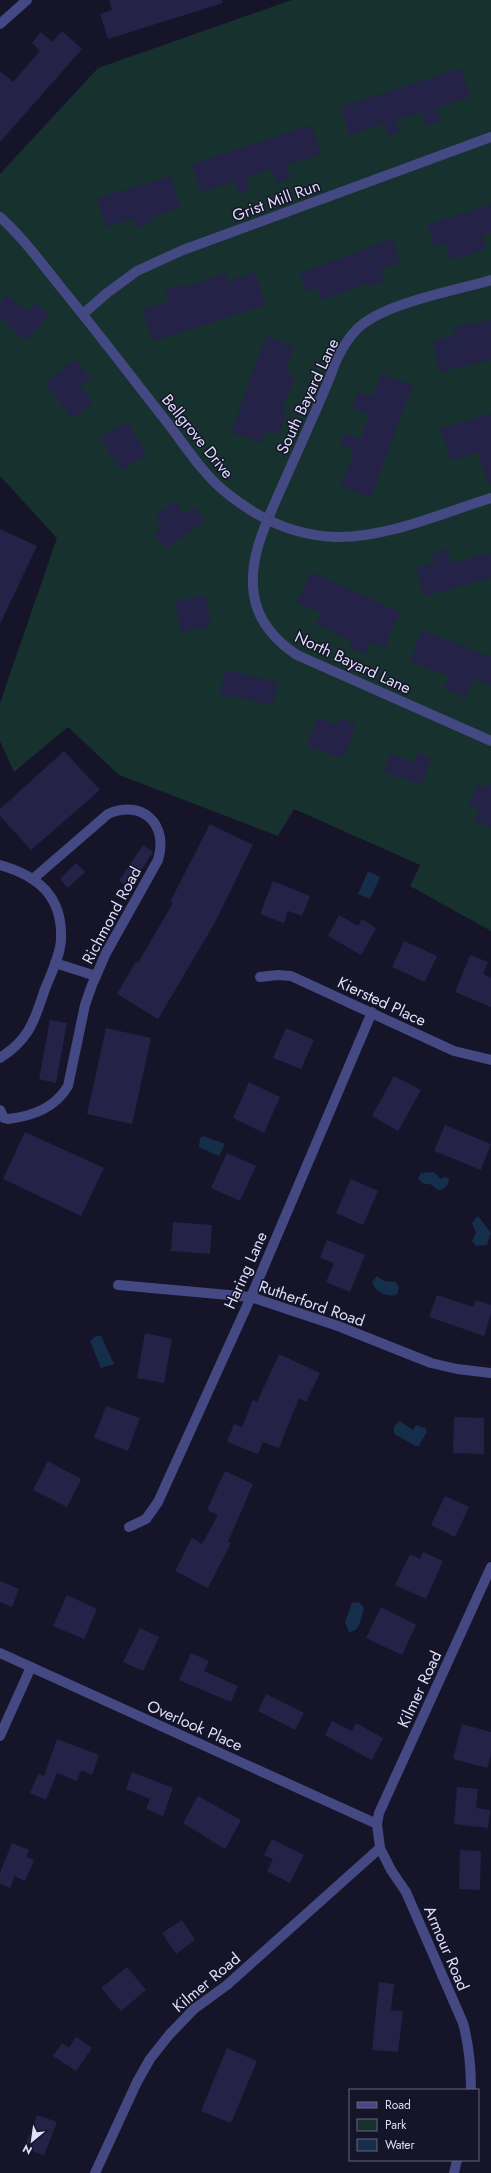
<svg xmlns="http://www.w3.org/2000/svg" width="491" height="2173" font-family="Jost,sans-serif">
<rect width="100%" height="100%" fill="#151429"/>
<!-- green -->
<polygon fill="#17322e" points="292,0 491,0 491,931 410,886 420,865 294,809 278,836 119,775 68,727 14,772 0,741 0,703 57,538 0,476 0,174 98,68"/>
<!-- water -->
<g fill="#152f4b">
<polygon points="368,871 380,877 370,899 358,894"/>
<polygon points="203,1136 225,1144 219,1156 199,1147 200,1138"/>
<polygon points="434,1172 441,1179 445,1177 449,1179 448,1184 443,1189 438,1190 430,1184 424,1184 418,1179 421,1173"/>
<polygon points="478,1216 491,1233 487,1245 476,1246 472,1241 476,1233 472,1223"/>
<path d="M377,1276L384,1281L396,1282L399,1288L397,1294C388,1299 374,1291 372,1282Z"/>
<polygon points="96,1336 101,1336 114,1364 101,1368 90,1341"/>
<polygon points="400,1421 413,1430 416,1425 425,1428 427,1432 418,1447 394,1434 394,1426"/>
<path d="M359,1602L364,1608C361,1617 361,1632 349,1632L345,1622L352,1603Z"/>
</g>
<!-- building -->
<g fill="#252248">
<polygon points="109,0 222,0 223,3 108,39 100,14 112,10"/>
<polygon points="62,31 82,49 0,142 0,71 13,82 40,51 32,43 41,32 52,42"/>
<polygon points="461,68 470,97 436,108 441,121 426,126 422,112 396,120 400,132 388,136 384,124 350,135 341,107"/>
<polygon points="311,125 321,154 287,165 291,178 277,183 272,169 247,177 250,190 239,193 235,181 201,192 192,164"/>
<polygon points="171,176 180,208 150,217 151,223 135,228 132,219 106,227 97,198"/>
<polygon points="491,205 491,233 482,235 486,249 451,260 446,244 435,247 428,224"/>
<polygon points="392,239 400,262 380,269 384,281 368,287 367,284 321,300 317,288 307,292 300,273"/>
<polygon points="255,272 265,305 153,341 143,310 169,301 165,290 184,284 185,287 226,273 228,281"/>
<polygon points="7,295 27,312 36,303 49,315 26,341 0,318 0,303"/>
<polygon points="491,320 491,360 440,372 433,341 455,336 453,327"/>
<polygon points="266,336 294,347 285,372 295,376 282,412 286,414 279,434 267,430 262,443 231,432"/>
<polygon points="75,359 90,378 80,386 93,402 73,419 45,384"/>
<polygon points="381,374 413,385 371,497 341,486 354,450 340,445 345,433 361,439 370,414 352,408 358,392 372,397"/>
<polygon points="491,414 491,484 488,484 478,452 451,461 441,428"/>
<polygon points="127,422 147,454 121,471 100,438"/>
<polygon points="175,501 184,514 195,507 205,521 166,549 154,533 163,527 155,516"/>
<polygon points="0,529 37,546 0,624"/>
<polygon points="448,549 451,563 491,553 491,578 424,596 417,568 435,563 432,554"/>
<polygon points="311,572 400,612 384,648 370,642 365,654 349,647 352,641 316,624 321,613 297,602"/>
<polygon points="205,595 211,626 181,632 175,601"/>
<polygon points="422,630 491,657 491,686 473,679 466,698 444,689 449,676 410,661"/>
<polygon points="225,670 278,682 273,705 220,694"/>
<polygon points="317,718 338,725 340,718 356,723 344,758 307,746"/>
<polygon points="64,751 100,790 31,850 0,816 0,809"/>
<polygon points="417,753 431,758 422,785 384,772 390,754 414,762"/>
<polygon points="491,782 491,828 474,820 479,809 468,805 478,784 488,788"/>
<polygon points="210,824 253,845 214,924 158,1019 117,994 136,961 138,963 173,903 170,902"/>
<polygon points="143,845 153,852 130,888 119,881"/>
<polygon points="76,863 85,872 68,888 60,879"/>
<polygon points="273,881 310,896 302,916 288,911 284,923 260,914"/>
<polygon points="339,915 358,926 362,919 376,928 361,955 328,936"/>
<polygon points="404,941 437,956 425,982 392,967"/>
<polygon points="470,955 488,962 483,974 491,978 491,1007 455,992"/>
<polygon points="50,1020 67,1023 56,1083 39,1079"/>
<polygon points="106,1028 151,1038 132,1124 87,1114"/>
<polygon points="286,1028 314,1040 301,1069 273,1058"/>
<polygon points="394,1076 421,1090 398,1131 372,1116"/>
<polygon points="249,1082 280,1097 264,1133 233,1118"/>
<polygon points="445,1125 491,1144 481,1170 434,1151"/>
<polygon points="25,1132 104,1168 81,1216 3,1179"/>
<polygon points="227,1153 256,1166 240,1201 211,1188"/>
<polygon points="351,1179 378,1191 363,1225 336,1213"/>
<polygon points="173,1222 212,1225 210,1254 171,1251"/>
<polygon points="327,1240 365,1255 350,1292 326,1282 334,1263 320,1258"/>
<polygon points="437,1295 473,1307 476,1300 491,1305 491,1314 484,1336 429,1317"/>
<polygon points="145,1333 172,1339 164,1383 137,1378"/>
<polygon points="279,1354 320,1373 306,1402 299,1398 279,1448 263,1442 258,1454 227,1442 234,1424 242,1427 253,1400 257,1402"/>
<polygon points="106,1406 140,1418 128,1451 94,1438"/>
<polygon points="454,1417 484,1418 484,1454 453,1453"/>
<polygon points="48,1461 81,1479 67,1507 33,1490"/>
<polygon points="225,1471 253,1484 228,1542 231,1543 208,1588 175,1571 192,1538 202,1544 218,1515 207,1510"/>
<polygon points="445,1496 469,1507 455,1537 431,1525"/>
<polygon points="423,1552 443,1561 426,1599 395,1585 410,1554 420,1559"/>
<polygon points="0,1581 19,1589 12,1607 0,1602"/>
<polygon points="67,1595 97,1609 84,1639 53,1626"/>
<polygon points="381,1607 416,1625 402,1655 366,1638"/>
<polygon points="140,1628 159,1637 143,1671 123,1662"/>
<polygon points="191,1653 209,1661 204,1671 238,1686 231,1702 179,1680"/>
<polygon points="266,1694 304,1713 295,1730 258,1711"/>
<polygon points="332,1721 352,1731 356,1723 383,1738 372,1760 325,1735"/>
<polygon points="462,1724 491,1732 491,1755 487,1768 453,1759"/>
<polygon points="57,1739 99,1755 92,1775 81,1770 77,1781 57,1773 46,1800 30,1793 38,1774 44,1776"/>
<polygon points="132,1772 173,1788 163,1816 146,1809 150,1799 126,1789"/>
<polygon points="457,1787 478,1789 476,1808 490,1810 488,1828 454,1824"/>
<polygon points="198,1796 241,1820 225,1849 183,1823"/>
<polygon points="272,1839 304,1855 290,1883 267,1871 273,1859 264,1855"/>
<polygon points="12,1843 29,1850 26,1857 34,1860 25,1881 15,1876 10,1888 0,1884 0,1873"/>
<polygon points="460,1850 481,1851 480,1890 459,1889"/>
<polygon points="182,1920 195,1940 176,1954 162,1933"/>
<polygon points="127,1967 146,1990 121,2011 101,1988"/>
<polygon points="379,1982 394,1984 391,2010 403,2011 398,2052 372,2050"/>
<polygon points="76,2037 92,2048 76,2071 53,2056 62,2043 69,2048"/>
<polygon points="227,2048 257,2061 231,2123 201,2111"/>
<polygon points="37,2115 57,2122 44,2155 24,2148"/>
</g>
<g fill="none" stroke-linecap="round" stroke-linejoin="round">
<!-- minor -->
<g stroke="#444883" stroke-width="10">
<polyline points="0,24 27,0"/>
<path d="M0,217C22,237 40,261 59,285C95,329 130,375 166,421C185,445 203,475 228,494C259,519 296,536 336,537C387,538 442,513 491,498"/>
<path d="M491,280C454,291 383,303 357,329C347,339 341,351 335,363C330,379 322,395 316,410C304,437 292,464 280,491C266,523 248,559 254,595C258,622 276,641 297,655L491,741"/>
<polyline points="83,314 107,293 137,271 183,250 491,137"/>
<path d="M0,865C39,876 63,897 61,940C60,956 51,974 45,989C34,1021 30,1039 0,1058"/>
<polyline points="55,963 96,976"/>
<polyline points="260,977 278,975 291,976 454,1051 491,1060"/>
<path d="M0,1110L4,1118L8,1119C33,1116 55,1108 68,1086L85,1005L92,985L106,953L158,860C169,824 142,799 108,814L34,878"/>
<polyline points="118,1285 251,1297 338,1326 431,1363 457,1369 491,1373"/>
<polyline points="129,1527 146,1519 158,1502 251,1297 372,1012"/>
<polyline points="0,1653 377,1824"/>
<polyline points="0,1736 31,1667"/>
<path d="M471,2090C471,2067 469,2045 463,2023L406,1892L391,1870L380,1848L377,1824L379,1813L491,1567"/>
<polyline points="95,2173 137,2082 150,2059 169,2035 194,2009 227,1985 380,1848"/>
<polyline points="454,2173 457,2160"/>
</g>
</g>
<g text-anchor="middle" stroke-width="3" stroke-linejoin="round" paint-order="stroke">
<!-- street labels -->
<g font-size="16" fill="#dfdffc" stroke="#151429">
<text transform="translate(276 200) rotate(-20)" y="6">Grist Mill Run</text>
<text transform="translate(307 396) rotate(-65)" y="6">South Bayard Lane</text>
<text transform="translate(198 436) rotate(51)" y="6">Bellgrove Drive</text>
<text transform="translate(353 662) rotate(25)" y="6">North Bayard Lane</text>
<text transform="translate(111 915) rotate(-62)" y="6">Richmond Road</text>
<text transform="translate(382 1001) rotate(25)" y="6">Kiersted Place</text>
<text transform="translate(245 1270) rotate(-66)" y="6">Haring Lane</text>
<text transform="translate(312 1303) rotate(19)" y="6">Rutherford Road</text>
<text transform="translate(419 1689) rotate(-65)" y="6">Kilmer Road</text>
<text transform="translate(195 1725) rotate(24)" y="6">Overlook Place</text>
<text transform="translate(447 1948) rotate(67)" y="6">Armour Road</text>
<text transform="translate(206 1982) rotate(-40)" y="6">Kilmer Road</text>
</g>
</g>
<!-- legend -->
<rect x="349" y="2089" width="130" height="72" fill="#151429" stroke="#66657d"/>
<rect x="357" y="2102" width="20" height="6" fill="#444883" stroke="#66657d"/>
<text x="385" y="2109" font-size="12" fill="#dfdffc">Road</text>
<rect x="357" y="2119" width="20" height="12" fill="#17322e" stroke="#66657d"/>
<text x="385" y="2129" font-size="12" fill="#dfdffc">Park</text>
<rect x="357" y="2139" width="20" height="12" fill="#152f4b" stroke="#66657d"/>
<text x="385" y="2149" font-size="12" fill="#dfdffc">Water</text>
<!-- north arrow -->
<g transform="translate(32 2141) rotate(209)" stroke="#151429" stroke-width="3" paint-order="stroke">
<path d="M0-3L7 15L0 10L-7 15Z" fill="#dfdffc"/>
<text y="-6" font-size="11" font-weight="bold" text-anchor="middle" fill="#dfdffc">N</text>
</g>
</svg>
